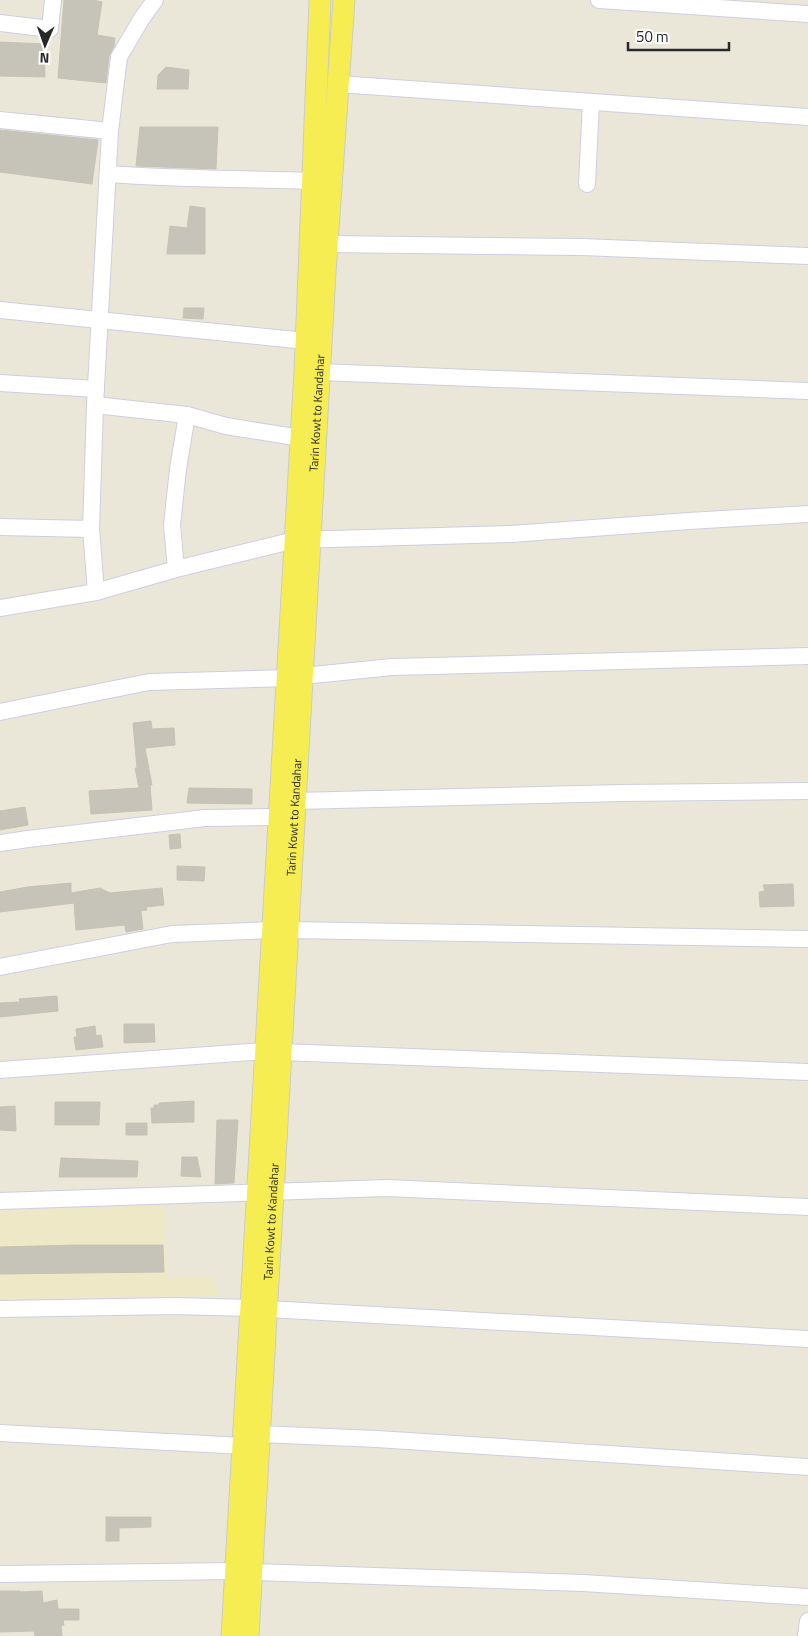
<svg xmlns="http://www.w3.org/2000/svg" width="808" height="1636" font-family="'Titillium Web',sans-serif">
<rect width="100%" height="100%" fill="#ebe7d8"/>
<!-- education -->
<polygon fill="#eee8c6" points="164,1205 167,1278 215,1277 218,1296 71,1297 0,1301 0,1211"/>
<!-- building -->
<g fill="#c6c3b8" stroke="#c6c3b2">
<polygon points="64,0 93,0 102,2 97,35 115,38 114,46 109,56 106,83 58,78"/>
<polygon points="0,42 44,44 45,77 0,76"/>
<polygon points="166,67 189,70 188,89 157,89 158,75"/>
<polygon points="140,127 218,127 216,169 136,166"/>
<polygon points="0,130 98,140 92,184 0,172"/>
<polygon points="190,206 205,208 205,254 167,254 170,226 187,228"/>
<polygon points="184,308 204,308 203,319 183,318"/>
<polygon points="151,721 152,729 174,728 175,745 145,748 152,785 150,785 152,810 91,814 89,791 139,788 135,768 137,768 133,723"/>
<polygon points="189,788 252,789 252,804 187,803"/>
<polygon points="25,807 28,825 0,830 0,811"/>
<polygon points="180,834 181,848 170,849 169,835"/>
<polygon points="177,866 205,867 204,881 177,880"/>
<polygon points="71,883 71,893 100,888 110,893 162,888 164,905 146,907 147,910 141,911 143,929 126,932 125,925 76,930 74,903 0,912 0,892 27,887"/>
<polygon points="793,884 794,906 760,907 759,892 765,891 763,885"/>
<polygon points="57,996 58,1011 0,1017 0,1003 20,1002 19,999"/>
<polygon points="124,1024 154,1024 155,1042 124,1043"/>
<polygon points="95,1026 96,1036 101,1035 103,1047 76,1050 74,1037 77,1037 76,1029"/>
<polygon points="194,1101 194,1122 152,1123 151,1108 154,1108 154,1105 159,1105 159,1103"/>
<polygon points="55,1102 100,1102 99,1125 55,1125"/>
<polygon points="15,1106 16,1131 0,1130 0,1107"/>
<polygon points="217,1120 238,1120 234,1183 215,1184"/>
<rect x="126" y="1123" width="21" height="12"/>
<polygon points="182,1157 197,1157 201,1177 181,1176"/>
<polygon points="61,1158 138,1161 137,1177 59,1177"/>
<polygon points="75,1245 163,1245 164,1272 0,1274 0,1247"/>
<polygon points="106,1517 151,1517 151,1527 119,1528 119,1541 106,1541"/>
<polygon points="0,1591 20,1591 20,1592 42,1591 43,1603 57,1600 58,1609 79,1609 79,1620 63,1620 64,1625 61,1626 62,1636 35,1636 34,1631 0,1632"/>
</g>
<g fill="none" stroke-linecap="round" stroke-linejoin="round">
<defs>
<g id="minor">
<polyline points="599,0 808,14"/>
<polyline points="0,23 50,29 53,0"/>
<polyline points="338,84 808,117"/>
<polyline points="0,120 110,131"/>
<path d="M108,174C176,179 245,179 314,181"/>
<polyline points="587,184 591,102"/>
<polyline points="327,244 582,247 808,256"/>
<polyline points="0,310 306,341"/>
<polyline points="320,372 808,391"/>
<polyline points="0,383 96,389"/>
<polyline points="95,405 187,415 226,426 301,438"/>
<polyline points="0,527 91,529"/>
<polyline points="176,569 172,525 178,469 187,415"/>
<polyline points="96,592 91,529 95,405 110,131 119,57 142,18 155,0"/>
<polyline points="0,608 96,592 176,569 295,540 511,534 689,521 808,514"/>
<polyline points="303,676 392,667 808,656"/>
<polyline points="0,712 149,682 287,678"/>
<polyline points="295,801 622,793 808,791"/>
<polyline points="0,843 28,839 205,818 279,817"/>
<polyline points="288,930 808,939"/>
<polyline points="0,967 172,934 272,930"/>
<polyline points="281,1052 808,1072"/>
<polyline points="0,1070 265,1051"/>
<polyline points="0,1201 387,1188 808,1207"/>
<polyline points="0,1309 174,1306 251,1308 808,1339"/>
<polyline points="0,1433 243,1446"/>
<polyline points="260,1434 377,1439 808,1467"/>
<polyline points="252,1572 583,1583 808,1597"/>
<polyline points="0,1574 236,1571"/>
<polyline points="806,1636 808,1621"/>
</g>
<g id="major">
<polyline points="232,1636 305,371 320,0"/>
<path id="s1" d="M248,1636L325,273L344,0"/>
</g>
</defs>
<!-- minor casing -->
<use href="#minor" stroke="#cecee2" stroke-width="18"/>
<!-- major casing -->
<use href="#major" stroke="#cbcbcb" stroke-width="23"/>
<!-- minor -->
<use href="#minor" stroke="#fff" stroke-width="16"/>
<!-- major -->
<use href="#major" stroke="#f6ed52" stroke-width="21"/>
</g>
<g text-anchor="middle" stroke-width="4.5" stroke-linejoin="round" paint-order="stroke">
<!-- street labels -->
<g font-size="12" fill="#282828" stroke="#fff">
<text dy="4" stroke="none"><textPath href="#s1" startOffset="1225">Tarin Kowt to Kandahar</textPath></text>
<text dy="4" stroke="none"><textPath href="#s1" startOffset="820">Tarin Kowt to Kandahar</textPath></text>
<text dy="4" stroke="none"><textPath href="#s1" startOffset="415">Tarin Kowt to Kandahar</textPath></text>
</g>
</g>
<!-- north arrow -->
<g transform="translate(45 45) rotate(182)" stroke="#ffffff" stroke-width="4" paint-order="stroke">
<path d="M0-4L9 19L0 12L-9 19Z" fill="#282828"/>
<text y="-8" font-size="14" font-weight="bold" text-anchor="middle" fill="#282828">N</text>
</g>
<!-- scale -->
<path d="M628 42v8h101v-8" fill="none" stroke="#282828" stroke-width="2.5"/>
<text x="636" y="42" font-size="15" fill="#282828" stroke="#ffffff" stroke-width="4" paint-order="stroke">50 m</text>
</svg>
